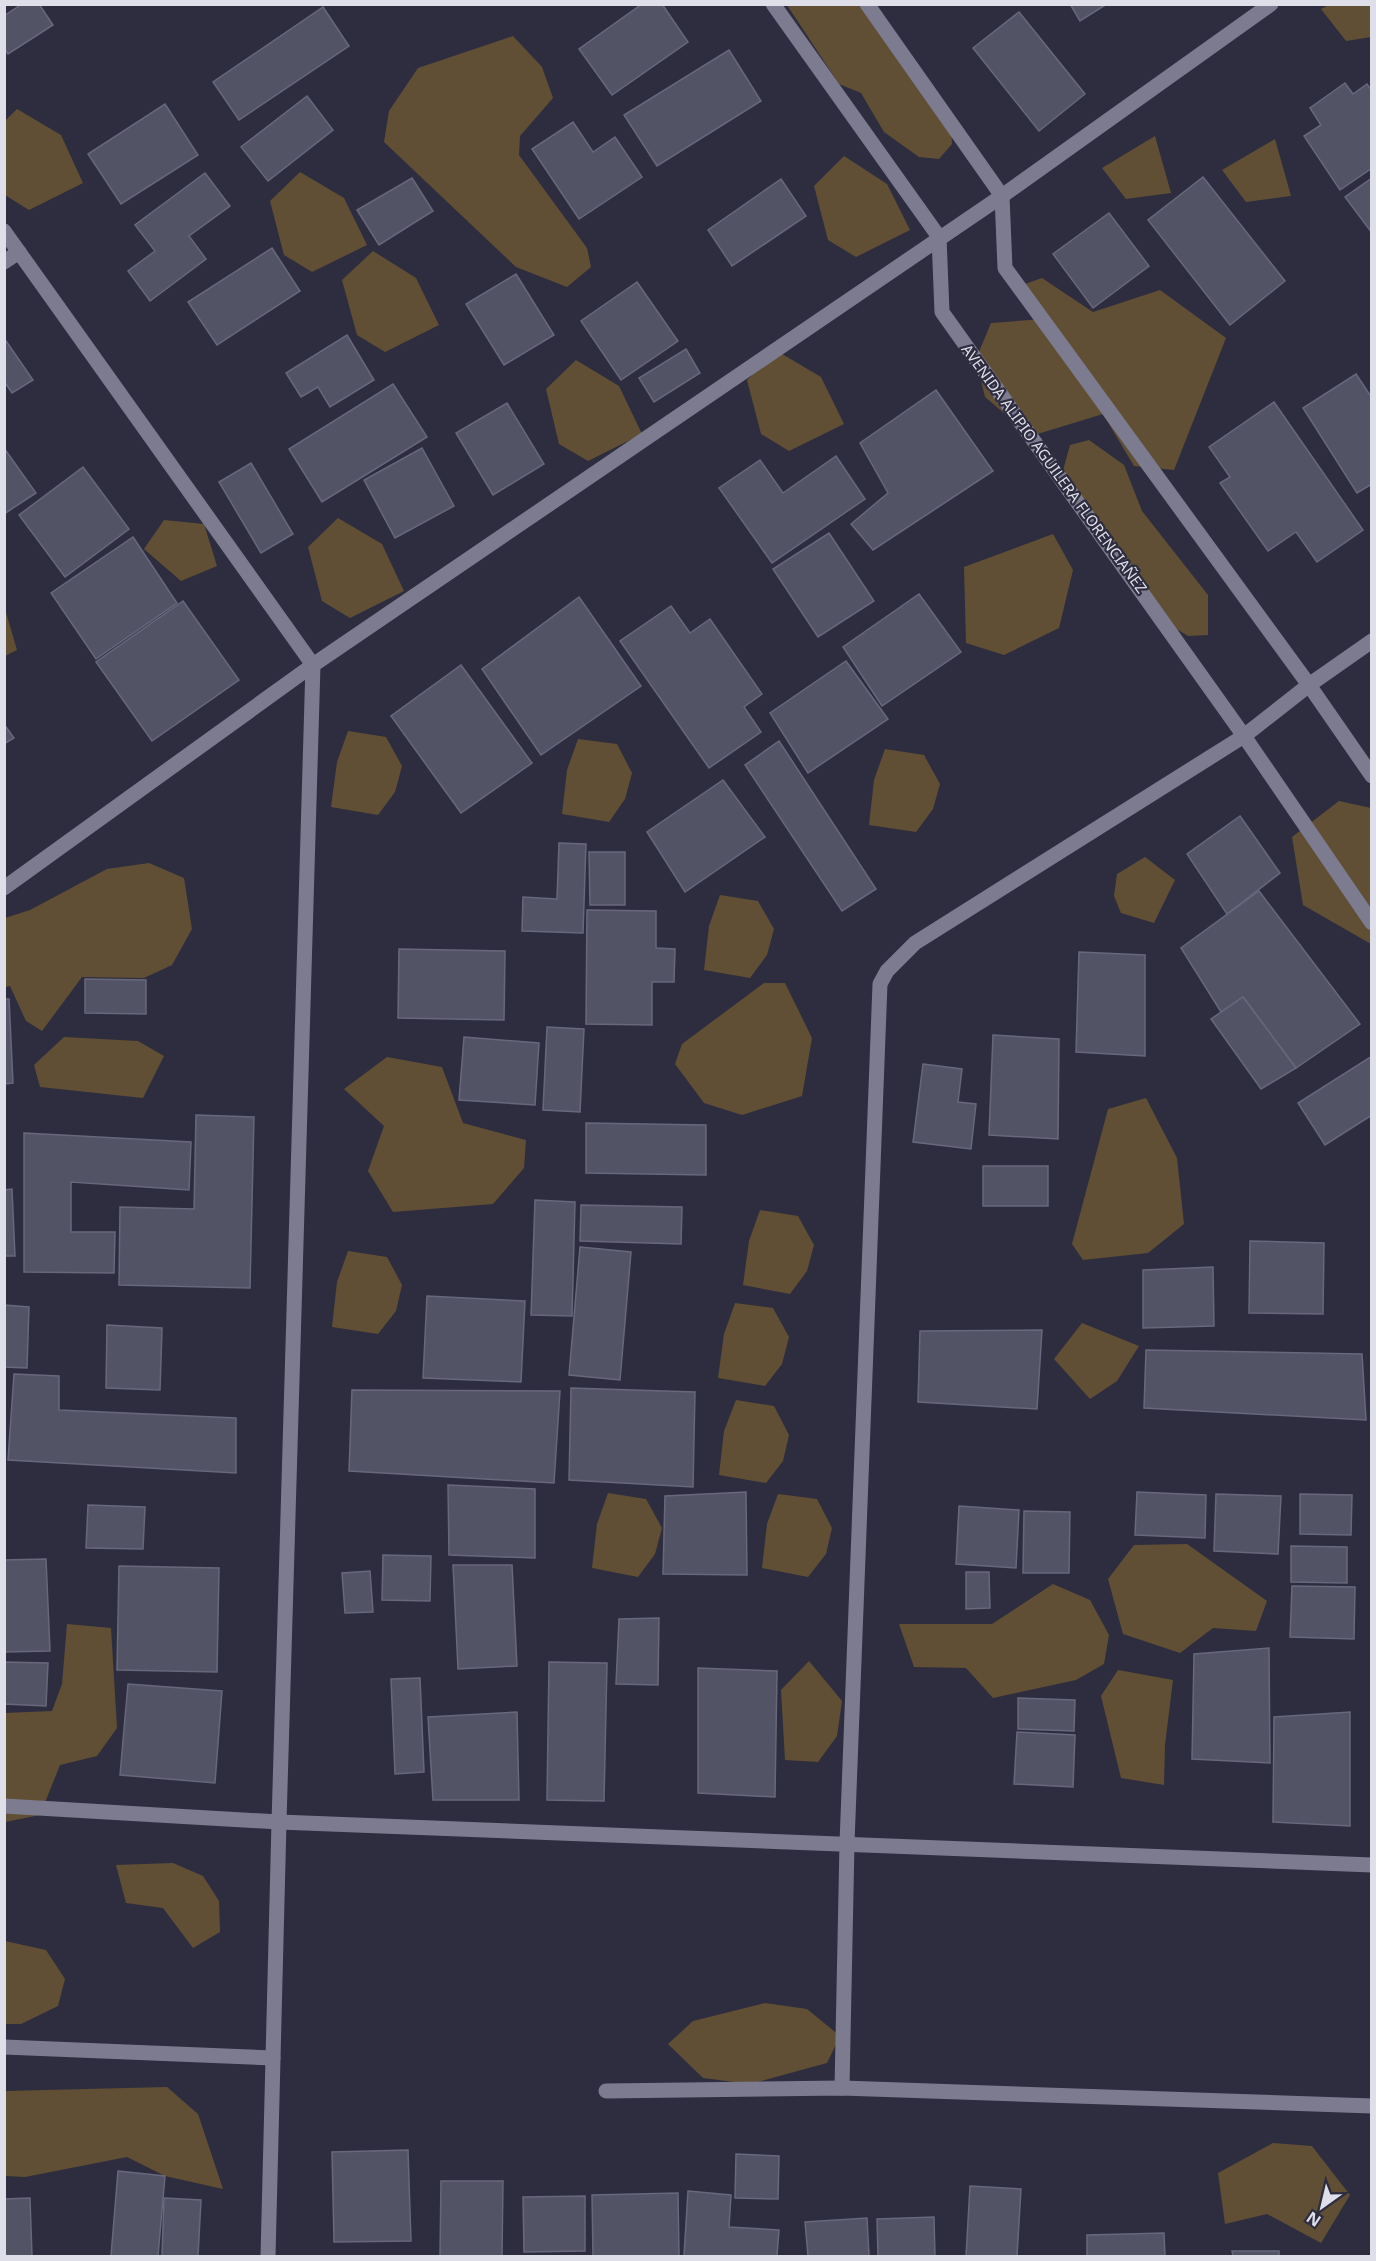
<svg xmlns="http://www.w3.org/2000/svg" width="1376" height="2261" font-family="'Noto Sans',sans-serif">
<rect width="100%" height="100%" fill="#2e2d3f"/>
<!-- green -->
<g fill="#604f34">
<polygon points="787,5 874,5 951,126 952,144 939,159 919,157 884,132 861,93 839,84"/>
<polygon points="1329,5 1371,5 1371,37 1346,41 1321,9"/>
<polygon points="513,36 542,67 553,98 520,136 519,155 587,248 591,267 567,287 516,267 384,142 389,111 418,68"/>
<polygon points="17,109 61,135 83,183 29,210 5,195 5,121"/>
<polygon points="1155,136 1171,193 1126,199 1102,168"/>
<polygon points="1275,139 1291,196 1246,202 1222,170"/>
<polygon points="844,156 887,184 910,230 856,257 828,240 814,186"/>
<polygon points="300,172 344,198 367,245 312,272 284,255 270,201"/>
<polygon points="373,251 416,278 439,325 385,352 357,335 342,280"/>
<polygon points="1042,278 1093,312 1160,290 1226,338 1174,470 1134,466 1103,414 1031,436 985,397 976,359 991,323 1044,319 1022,285"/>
<polygon points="777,351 821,377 844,424 789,451 761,434 747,380"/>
<polygon points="576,360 619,386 642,434 588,461 559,444 546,389"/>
<polygon points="1089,440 1124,465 1142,511 1208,595 1208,635 1188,636 1152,614 1059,485 1070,445"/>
<polygon points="338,518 382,544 404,591 350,618 322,601 308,547"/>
<polygon points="164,520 204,524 217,566 181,581 144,549"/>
<polygon points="1053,534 1073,570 1059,628 1004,655 966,643 964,567"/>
<polygon points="5,609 17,650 5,656 4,656"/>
<polygon points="348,731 386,737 402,766 395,792 378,815 331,807 337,762"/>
<polygon points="578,739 617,744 632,773 625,799 609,822 562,814 567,770"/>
<polygon points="885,749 924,755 940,784 933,809 916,832 869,825 874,780"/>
<polygon points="1339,801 1371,808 1371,944 1303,905 1292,837"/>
<polygon points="1145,857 1175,880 1154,923 1121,913 1114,896 1117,874"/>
<polygon points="149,863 184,878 192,929 172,965 144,978 82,977 42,1031 26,1021 10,986 5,987 5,918 30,910 107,869"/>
<polygon points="720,895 758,901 774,929 767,955 750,978 704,970 709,926"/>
<polygon points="764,983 785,983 812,1038 802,1096 742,1115 704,1103 675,1064 682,1044"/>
<polygon points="64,1037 138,1041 164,1056 143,1098 40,1087 34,1065"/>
<polygon points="387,1057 442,1067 463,1123 526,1140 524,1168 493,1204 393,1212 368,1171 384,1126 344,1089"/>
<polygon points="1146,1098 1177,1158 1184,1224 1148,1253 1083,1260 1072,1244 1108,1109"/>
<polygon points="760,1210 798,1216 814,1245 807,1271 790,1294 743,1285 749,1241"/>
<polygon points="348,1251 387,1257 402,1285 396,1311 378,1334 332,1327 337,1282"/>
<polygon points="735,1303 773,1308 789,1337 782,1364 765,1386 718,1378 724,1334"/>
<polygon points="1082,1323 1139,1346 1117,1381 1090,1399 1054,1359"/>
<polygon points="736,1400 774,1406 789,1435 783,1461 766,1483 719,1475 724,1431"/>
<polygon points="608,1493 646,1499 662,1528 655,1554 638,1577 592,1568 597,1524"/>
<polygon points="778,1494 817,1499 832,1528 826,1554 808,1577 762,1568 767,1524"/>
<polygon points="1187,1544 1267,1601 1256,1631 1213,1628 1180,1653 1123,1634 1108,1579 1134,1545"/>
<polygon points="1053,1584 1090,1600 1109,1635 1104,1664 1076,1680 993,1698 966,1668 914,1667 899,1624 992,1624"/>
<polygon points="67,1624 111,1628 117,1728 97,1756 60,1765 40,1815 5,1822 4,1713 52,1711 62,1684"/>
<polygon points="809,1661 842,1701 837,1736 818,1762 785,1760 781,1690"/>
<polygon points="1118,1670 1173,1680 1165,1745 1164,1785 1121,1778 1101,1696"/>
<polygon points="173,1863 203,1876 219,1901 220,1932 193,1948 163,1908 126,1903 116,1865"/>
<polygon points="5,1941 46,1950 65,1979 58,2006 21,2024 5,2024"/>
<polygon points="765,2003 807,2009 840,2036 827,2063 750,2084 703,2078 668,2044 693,2021"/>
<polygon points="167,2087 198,2114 223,2189 165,2176 127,2157 25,2177 5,2176 5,2091"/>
<polygon points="1273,2143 1312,2146 1350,2195 1321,2243 1267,2214 1225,2224 1218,2173"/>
</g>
<!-- building -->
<g fill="#535366" stroke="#68677c" stroke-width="1.5">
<polygon points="22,4 39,4 53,25 8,54 4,48 4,16"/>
<polygon points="642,4 662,4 688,42 612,95 579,49"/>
<polygon points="1070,4 1107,4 1080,21"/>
<polygon points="323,7 349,46 239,120 213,82"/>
<polygon points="1019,12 1085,94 1039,131 973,48"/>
<polygon points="729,50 761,101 657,166 624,115"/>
<polygon points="1345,83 1353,94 1367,84 1372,91 1372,168 1340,190 1304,136 1321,125 1310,108"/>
<polygon points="307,96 333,130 268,181 241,147"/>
<polygon points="165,104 198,155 121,204 88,154"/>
<polygon points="573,122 593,152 615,137 642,177 579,219 532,149"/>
<polygon points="205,173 230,206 189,236 206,259 150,301 128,271 155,251 135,225"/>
<polygon points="1203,177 1285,281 1230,325 1148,220"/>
<polygon points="412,178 433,211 379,245 357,210"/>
<polygon points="1372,178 1372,233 1345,197"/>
<polygon points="781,179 806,216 732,266 708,230"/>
<polygon points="1109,213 1149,266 1093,308 1053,254"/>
<polygon points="272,248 300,291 217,345 188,302"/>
<polygon points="516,274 554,335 504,365 466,304"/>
<polygon points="637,282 678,341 621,380 581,321"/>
<polygon points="347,335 374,380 330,407 318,387 301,397 286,373"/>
<polygon points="4,338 33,380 12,393 4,381"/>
<polygon points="686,349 700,373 654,402 639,378"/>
<polygon points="1356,374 1372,398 1372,484 1357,493 1303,408"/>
<polygon points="393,384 427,437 322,502 289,449"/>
<polygon points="936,390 993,471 873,550 851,524 888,493 860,443"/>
<polygon points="1274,402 1363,530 1317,562 1296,532 1268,551 1220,483 1230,477 1209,447"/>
<polygon points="507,403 544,464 493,495 456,433"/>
<polygon points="4,448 36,493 4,514"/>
<polygon points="422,448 454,506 395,538 364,480"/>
<polygon points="836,456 865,499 772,563 719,488 760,460 783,493"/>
<polygon points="251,463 293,534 261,553 219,482"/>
<polygon points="83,467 129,529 65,577 19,515"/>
<polygon points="829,533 874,601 818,637 773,569"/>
<polygon points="133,537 177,603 96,659 51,593"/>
<polygon points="919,594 961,652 882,706 843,647"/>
<polygon points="579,597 641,686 541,755 482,669"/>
<polygon points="183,601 239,680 152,741 96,662"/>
<polygon points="671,606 690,633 710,619 762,694 744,707 761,732 709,768 620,641"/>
<polygon points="846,661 888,719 808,773 770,713"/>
<polygon points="461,665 532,763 461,813 391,716"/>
<polygon points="4,724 14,738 4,744"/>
<polygon points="779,741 876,889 842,911 745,765"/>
<polygon points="723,780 765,837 685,892 647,832"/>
<polygon points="1240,816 1280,873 1227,914 1187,854"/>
<polygon points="559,843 586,844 583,933 522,931 523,897 557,899"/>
<polygon points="589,852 625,852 625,905 590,905"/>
<polygon points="1259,891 1360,1024 1296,1068 1243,997 1221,1012 1181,948"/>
<polygon points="587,910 656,911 656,948 675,949 674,982 652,982 652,1025 586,1024"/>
<polygon points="399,949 505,951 504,1020 398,1018"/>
<polygon points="1079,952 1145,955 1145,1056 1076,1052"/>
<polygon points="85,979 146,980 146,1014 85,1013"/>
<polygon points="1243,997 1296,1068 1261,1089 1211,1019"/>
<polygon points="4,999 9,999 13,1083 4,1084"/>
<polygon points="547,1027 584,1029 580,1112 543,1110"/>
<polygon points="993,1035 1059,1039 1058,1139 989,1135"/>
<polygon points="464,1037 539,1043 535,1105 459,1100"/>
<polygon points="1372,1056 1372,1115 1325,1145 1298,1103"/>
<polygon points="923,1064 962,1069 958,1102 976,1104 971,1149 913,1142"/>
<polygon points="196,1115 254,1117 250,1288 119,1285 120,1207 194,1209"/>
<polygon points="586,1123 706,1125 706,1175 586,1173"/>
<polygon points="24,1133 191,1142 189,1190 71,1182 71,1232 115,1232 114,1273 24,1272"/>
<rect x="983" y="1166" width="65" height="40"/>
<polygon points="12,1189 15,1256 4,1256 4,1190"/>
<polygon points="535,1200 575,1202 572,1316 531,1315"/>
<polygon points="581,1205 682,1207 681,1244 580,1241"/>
<polygon points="1250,1241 1324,1243 1323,1314 1249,1313"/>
<polygon points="580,1247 631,1252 620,1380 569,1375"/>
<polygon points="1213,1267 1214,1326 1143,1328 1143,1270"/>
<polygon points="427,1296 525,1301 521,1382 423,1378"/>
<polygon points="4,1305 29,1307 27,1368 4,1367"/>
<polygon points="107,1325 162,1328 160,1390 106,1388"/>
<polygon points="1042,1330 1037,1409 918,1402 920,1331"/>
<polygon points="1146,1350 1362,1354 1366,1420 1144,1408"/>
<polygon points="14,1374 59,1376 59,1410 236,1418 236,1473 8,1460"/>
<polygon points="571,1388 695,1392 693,1487 569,1480"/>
<polygon points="352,1390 560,1391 554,1483 349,1471"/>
<polygon points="448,1485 535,1489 535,1558 449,1555"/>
<polygon points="746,1492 747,1575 663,1574 665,1496"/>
<polygon points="1137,1492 1206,1495 1205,1538 1135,1535"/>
<polygon points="1216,1494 1281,1496 1278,1554 1214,1551"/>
<polygon points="1300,1494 1352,1495 1351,1535 1300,1534"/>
<polygon points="88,1505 145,1507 143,1549 86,1548"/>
<polygon points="959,1506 1019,1510 1016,1568 956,1564"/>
<polygon points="1024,1511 1070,1512 1069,1573 1023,1573"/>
<polygon points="1291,1546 1347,1547 1347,1583 1291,1582"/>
<polygon points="383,1555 431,1556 430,1601 382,1600"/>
<polygon points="46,1559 50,1651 4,1652 4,1560"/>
<polygon points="453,1565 512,1565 517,1666 458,1669"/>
<polygon points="119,1566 219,1568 217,1672 117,1670"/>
<polygon points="370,1571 373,1612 345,1613 342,1573"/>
<polygon points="966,1572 989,1572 990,1608 966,1609"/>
<polygon points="1292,1586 1355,1587 1354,1639 1290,1637"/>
<polygon points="659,1618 658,1685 616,1684 619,1619"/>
<polygon points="1269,1648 1270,1763 1192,1759 1194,1654"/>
<polygon points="4,1662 48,1663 46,1706 4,1704"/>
<polygon points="549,1662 607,1663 604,1801 547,1800"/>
<polygon points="698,1668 777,1671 775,1797 698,1793"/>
<polygon points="420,1678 424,1772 395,1774 391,1679"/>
<polygon points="128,1684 222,1691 215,1783 120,1775"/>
<polygon points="1018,1698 1075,1700 1074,1731 1018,1729"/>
<polygon points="517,1712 519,1800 433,1800 428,1717"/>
<polygon points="1350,1712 1350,1826 1273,1822 1274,1717"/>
<polygon points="1017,1732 1075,1735 1073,1787 1014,1784"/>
<polygon points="408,2150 411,2241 334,2242 332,2152"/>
<polygon points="736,2154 779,2156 778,2199 735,2198"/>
<polygon points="118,2171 165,2176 158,2256 111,2256"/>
<polygon points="441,2181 503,2181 502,2256 440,2256"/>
<polygon points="970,2186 1021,2189 1017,2256 966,2256"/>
<polygon points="688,2191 731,2195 729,2227 779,2230 777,2256 684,2256"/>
<polygon points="678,2193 679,2256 593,2256 592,2195"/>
<polygon points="585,2196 585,2251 524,2252 523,2197"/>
<polygon points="30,2198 32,2256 4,2256 4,2199"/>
<polygon points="164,2198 201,2200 198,2256 162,2256"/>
<polygon points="934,2217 935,2256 878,2256 877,2219"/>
<polygon points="867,2218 869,2256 808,2256 805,2222"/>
<polygon points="1164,2233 1165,2256 1087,2256 1087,2235"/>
<polygon points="1232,2251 1279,2251 1279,2256 1233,2256"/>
</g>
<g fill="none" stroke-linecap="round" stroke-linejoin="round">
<!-- minor -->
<g stroke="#7c7b90" stroke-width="15">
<polyline points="773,4 939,237 942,312 1244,736 1372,923"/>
<polyline points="867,4 1002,196 1005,268 1309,685 1372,776"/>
<polyline points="4,231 313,665 279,1822 268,2256"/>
<polyline points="4,262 19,252"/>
<polyline points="4,888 313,665 1002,196 1271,4"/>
<polyline points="4,1806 279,1822 1372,1865"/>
<polyline points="4,2047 273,2058"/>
<polyline points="842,2088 847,1843 880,984 887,971 915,943 1244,736 1309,685 1372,641"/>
<polyline points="606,2091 842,2088 1372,2106"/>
</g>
</g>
<g text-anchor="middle" stroke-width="4.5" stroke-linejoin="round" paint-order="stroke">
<!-- street labels -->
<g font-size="15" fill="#dfdfea" stroke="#2e2d3f">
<text transform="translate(1054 469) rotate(54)" y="5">AVENIDA ALIPIO AGUILERA FLORENCIAÑEZ</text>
</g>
</g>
<!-- border -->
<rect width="1376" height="2261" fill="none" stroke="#dfdfea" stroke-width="12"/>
<!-- north arrow -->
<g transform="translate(1322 2207) rotate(214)" stroke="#2e2d3f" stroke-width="4.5" paint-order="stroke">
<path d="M0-4.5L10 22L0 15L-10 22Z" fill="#dfdfea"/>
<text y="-9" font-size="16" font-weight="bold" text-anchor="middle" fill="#dfdfea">N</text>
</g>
</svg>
